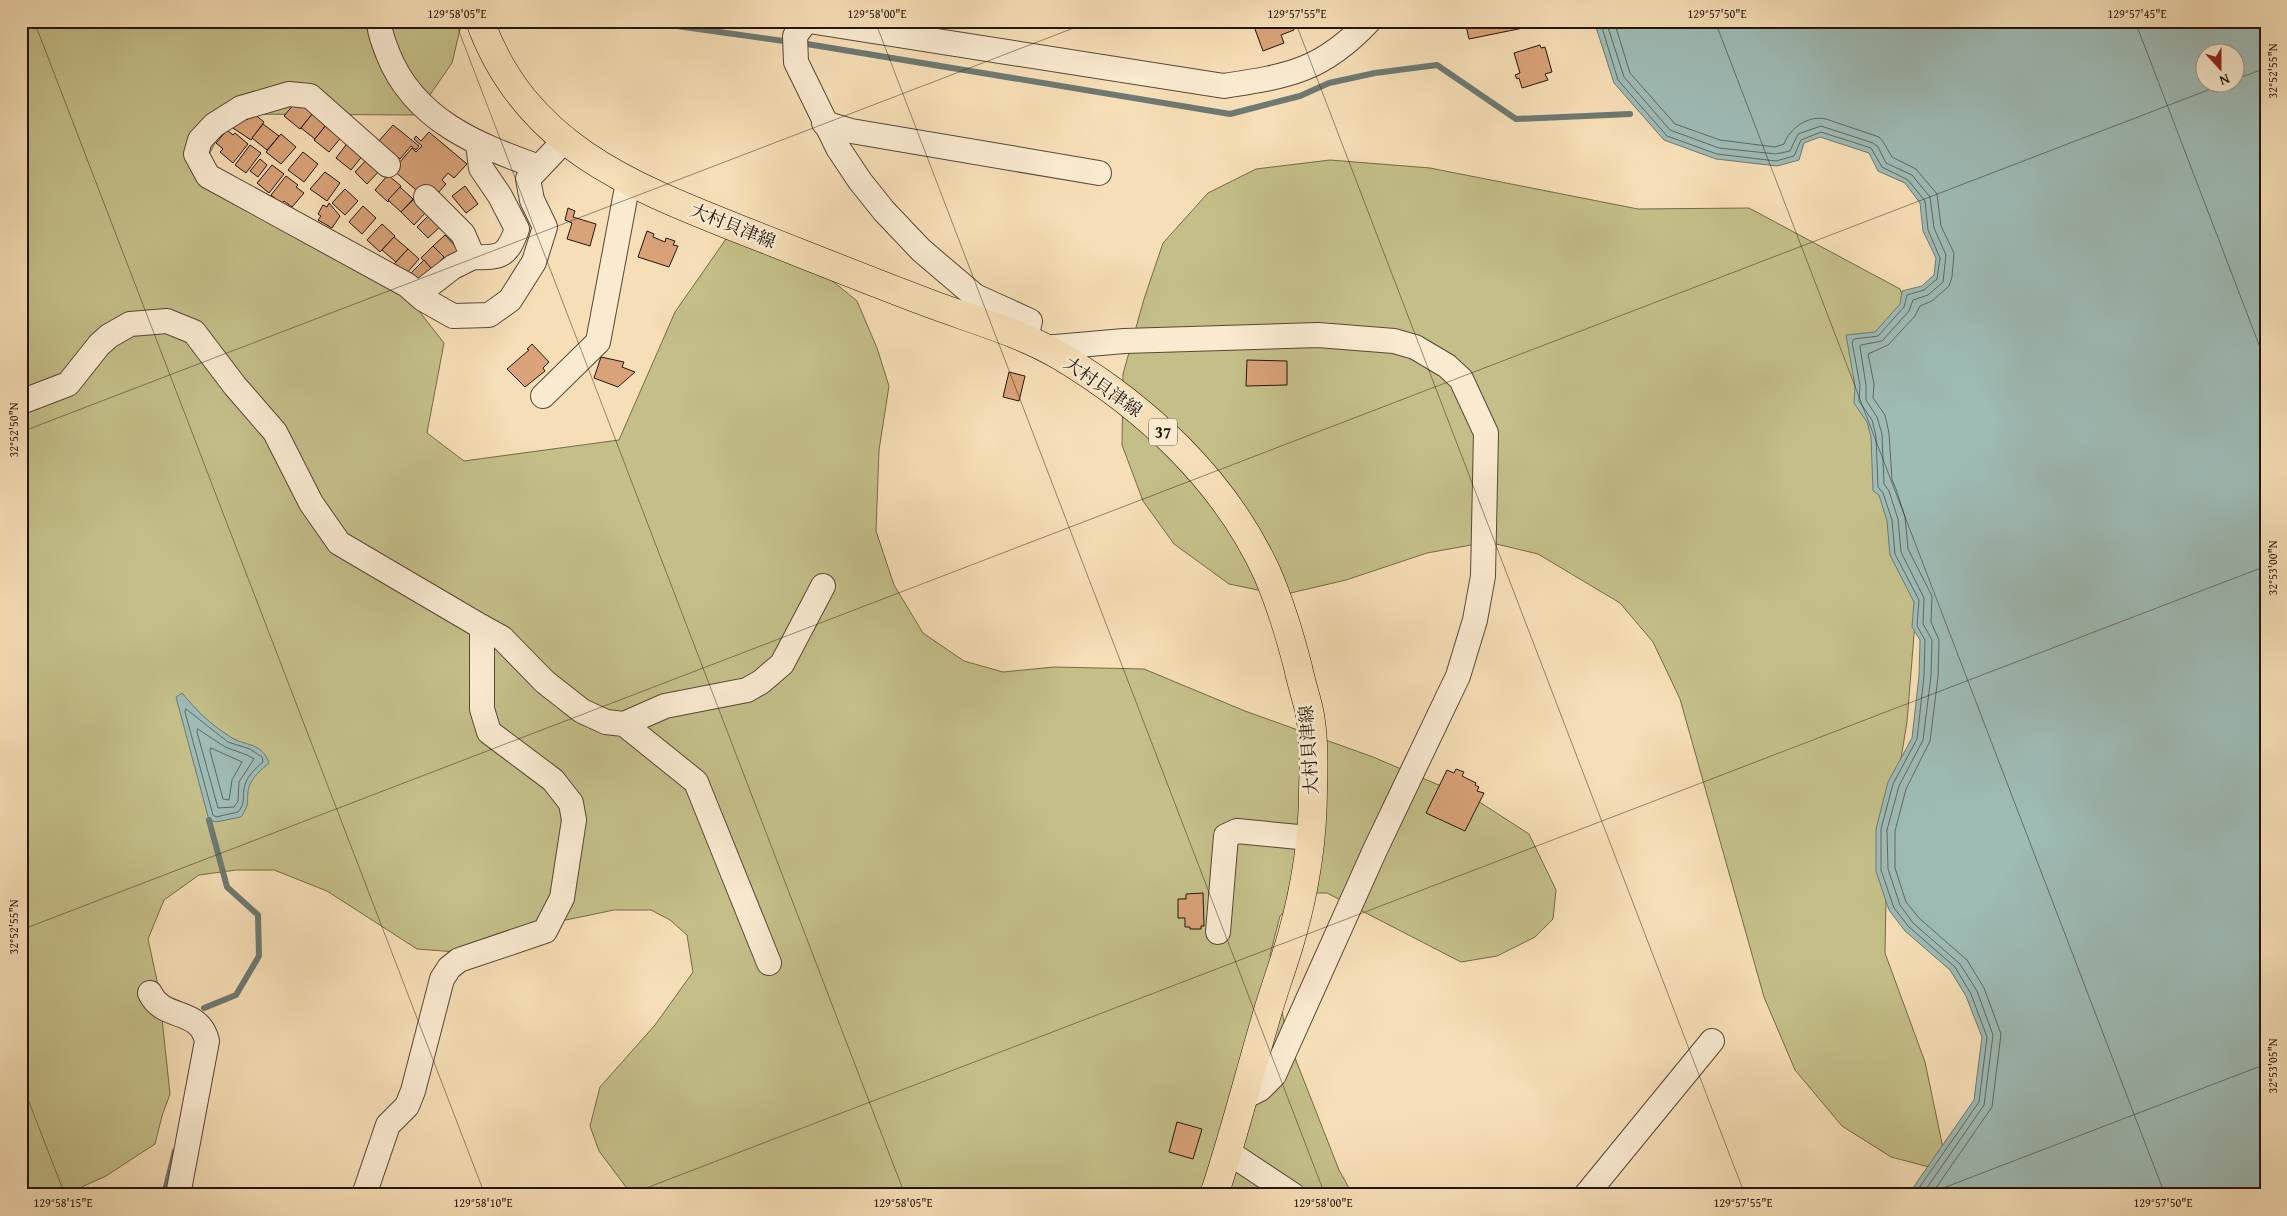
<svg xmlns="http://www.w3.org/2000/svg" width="2287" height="1216" font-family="'Gentium Book Plus','Noto Serif JP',serif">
<rect width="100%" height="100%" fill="#f6deb6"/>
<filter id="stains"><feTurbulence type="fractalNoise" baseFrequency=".004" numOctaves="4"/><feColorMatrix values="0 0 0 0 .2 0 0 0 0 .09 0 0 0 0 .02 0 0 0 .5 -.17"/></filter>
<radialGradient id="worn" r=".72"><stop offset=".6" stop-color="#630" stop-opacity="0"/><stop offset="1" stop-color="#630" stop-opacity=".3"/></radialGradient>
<!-- green -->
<g fill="#c4bf89" stroke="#746a4a">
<polygon points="21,21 462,21 452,63 416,115 230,114 200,172 401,288 444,343 427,433 464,461 619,440 675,312 726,239 767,238 813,265 857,301 877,348 889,386 879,450 876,531 894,585 923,633 964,661 1003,672 1054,667 1144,669 1245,711 1373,757 1481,803 1529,834 1556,890 1553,919 1535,937 1497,956 1461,962 1327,893 1305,893 1280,916 1270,955 1288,1040 1339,1170 1353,1195 632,1195 599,1151 590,1126 600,1087 655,1025 693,972 687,935 670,920 651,910 614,910 532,927 456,952 417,949 327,891 274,870 236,870 199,875 164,900 148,939 159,990 170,1094 162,1116 155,1144 106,1176 64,1195 21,1195"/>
<polygon points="1330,160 1430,168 1638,209 1749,208 1900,289 1921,346 1923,522 1907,722 1887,844 1885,953 1925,1062 1948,1172 1891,1157 1842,1126 1795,1070 1764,997 1680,699 1653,642 1620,603 1538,554 1488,542 1427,553 1346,580 1282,595 1229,584 1174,544 1143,501 1122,445 1123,374 1144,299 1163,243 1208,193 1256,169"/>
</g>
<!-- water -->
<g fill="#9ebbb6" stroke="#6d7972" fill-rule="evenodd">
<path d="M1594,21H2266V1195H1908L1974,1100L1982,1037L1966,996L1950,970L1905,931L1889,910L1876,871V829L1888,782L1912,738L1919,676L1920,640L1912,627L1914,602L1890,555L1887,521L1879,495L1873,491L1871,437L1867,422L1854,403L1855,386L1846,335L1875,332L1900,304L1902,291L1922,286L1934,275L1936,258L1923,231L1920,203L1905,183L1878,171L1869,153L1820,137L1804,143L1799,160L1777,166L1716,159L1664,140L1614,83ZM2204,52H2234V82H2204Z"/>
<path d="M182,693C197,711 209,723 229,736C245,747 261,741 269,763C262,769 252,777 249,787C245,802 252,800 241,817L216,822L209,820L176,697Z"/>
</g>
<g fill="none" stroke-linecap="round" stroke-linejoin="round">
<!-- shore -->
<g stroke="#616860" stroke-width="1">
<polyline points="1600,21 1618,80 1667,136 1717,154 1776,161 1794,156 1801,140 1821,132 1871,148 1882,167 1908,180 1925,201 1928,230 1940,258 1937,279 1924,290 1907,295 1904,307 1878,336 1854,339 1852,342 1860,385 1859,401 1872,420 1876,436 1878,487 1883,493 1892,520 1895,554 1919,600 1917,626 1925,640 1924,676 1917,739 1893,784 1881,829 1881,870 1894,908 1909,927 1955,967 1971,994 1987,1037 1979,1102 1914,1195"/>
<polyline points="1606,21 1624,77 1670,130 1719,148 1776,154 1790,151 1798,134 1821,126 1873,143 1878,147 1886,163 1912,175 1930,197 1934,228 1946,255 1943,282 1928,295 1913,300 1909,311 1882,341 1861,345 1860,347 1866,385 1866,400 1877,417 1882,434 1884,484 1889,491 1898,519 1901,552 1924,598 1923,624 1932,640 1931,676 1923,740 1899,786 1887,830 1888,869 1900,905 1913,923 1960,964 1977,991 1993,1035 1984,1105 1922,1195"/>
<path d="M1614,21L1630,73L1675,124L1720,140L1775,147L1784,144C1790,128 1808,115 1826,119L1879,137L1884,143L1892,157L1916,169L1937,194L1941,226L1954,253L1952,277L1949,286L1932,301L1920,306L1915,316L1888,345L1868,354L1874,384L1873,398L1885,415L1889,433L1892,480L1896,489L1905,517L1908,549L1932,596L1931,622L1939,640L1938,677L1930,741L1906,789L1895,831V868L1906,902L1919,918L1967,960L1984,988L2001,1034L1992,1107L1931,1195"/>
<path d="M186,709L228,742L250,749L262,757L263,762C256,768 247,776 245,785C241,797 247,801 238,812L216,817L213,815L185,712Z"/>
<polygon points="198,729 225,747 247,755 254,759 239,782 238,801 234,807 218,808 197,732"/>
<polygon points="211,748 242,762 232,780 229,800 223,799 210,751"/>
</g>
<!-- stream -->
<g stroke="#6d7972" stroke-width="6">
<polyline points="641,21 791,42"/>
<polyline points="801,43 1230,114 1300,96 1329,83 1375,73 1437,65 1516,119 1630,114"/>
<polyline points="204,1008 236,995 259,956 258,915 227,887 209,820"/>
<polyline points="164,1195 175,1151"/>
</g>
</g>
<!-- building -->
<g fill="#d9a278" stroke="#24150b">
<polygon points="1252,21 1290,21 1294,30 1281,35 1284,43 1263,51"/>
<polygon points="1457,21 1527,21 1528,27 1469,39 1466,26"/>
<polygon points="1540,45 1541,48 1545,47 1552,72 1545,74 1548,80 1522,88 1519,78 1517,79 1515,75 1520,73 1514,53"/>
<polygon points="304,103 313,113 300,129 284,116 294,104 300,108"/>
<polygon points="253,113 264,122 251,140 233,128 242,117 247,120"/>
<polygon points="313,113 327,124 315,139 301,128"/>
<polygon points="263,124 279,136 267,150 252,138"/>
<polygon points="327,124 343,135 329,152 314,140"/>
<polygon points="393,125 419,146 416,150 411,146 400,159 378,142"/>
<polygon points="227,130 233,135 235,133 248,144 233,163 220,152 223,149 216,143"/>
<polygon points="429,132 467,164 454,178 448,173 442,180 446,184 437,194 422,195 393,170 412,148 416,152 422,146 414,139 416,136 421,141"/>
<polygon points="281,134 296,147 281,164 266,152"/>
<polygon points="349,141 364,154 351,170 336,158"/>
<polygon points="250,145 261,153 246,173 235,165"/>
<polygon points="303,152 318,164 304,182 288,170"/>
<polygon points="368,158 381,169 367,184 355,172"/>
<polygon points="260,159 267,165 258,177 250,171"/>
<polygon points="272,165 284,174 269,193 257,183"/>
<polygon points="325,172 340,183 327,201 310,189"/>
<polygon points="388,175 401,186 388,202 375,190"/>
<polygon points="286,176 298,185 296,187 304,193 292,207 284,201 282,204 271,195"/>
<polygon points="465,186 478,204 466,213 452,196"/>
<polygon points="400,187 413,199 401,212 388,200"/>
<polygon points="345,189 358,201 345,215 332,203"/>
<polygon points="414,199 427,211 414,225 401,212"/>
<polygon points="329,203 340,216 332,228 318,220 321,216 318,214 323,205 327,207"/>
<polygon points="363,206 376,218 362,234 349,222"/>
<polygon points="568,208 575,211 573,217 596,224 590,246 567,239 572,223 565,220"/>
<polygon points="430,214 442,225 428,238 417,227"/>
<polygon points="382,224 395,236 380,252 367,240"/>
<polygon points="647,231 654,234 653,237 665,242 666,238 675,241 673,245 678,246 669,267 638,257"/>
<polygon points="445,235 459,250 448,261 433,246"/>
<polygon points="394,237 408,249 396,262 382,250"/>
<polygon points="433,246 444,257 432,269 421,258"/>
<polygon points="408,249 419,259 406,274 394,264"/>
<polygon points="424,260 432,269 419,283 410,274"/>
<polygon points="532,344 549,362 543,368 545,371 525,387 507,369 529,350 527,349"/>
<polygon points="601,357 624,362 622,367 635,372 618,387 594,378"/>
<polygon points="1247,360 1287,361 1287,385 1246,386"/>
<polygon points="1009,372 1025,376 1019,401 1003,397"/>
<polygon points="1456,769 1464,772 1462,776 1476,783 1475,785 1479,787 1477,791 1484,793 1465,831 1426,813 1447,770 1454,773"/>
<polygon points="1203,893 1204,926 1201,926 1201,929 1190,929 1190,927 1185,927 1185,918 1178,918 1178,899 1186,899 1186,894"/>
<polygon points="1177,1122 1202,1129 1193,1159 1169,1152"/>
</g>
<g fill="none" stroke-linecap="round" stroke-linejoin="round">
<defs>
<g id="minor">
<path d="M379,21C379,33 384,43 388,54C414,120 477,145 539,167"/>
<polyline points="806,21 795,36 796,62 838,148 860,181 884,211 921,250 975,296 1030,321 1026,339"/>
<path d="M809,21L1224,86C1289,76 1322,71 1369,21"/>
<polyline points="824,123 851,131 1099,173"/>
<polyline points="388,165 310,96 289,94 241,108 214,125 200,140 196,154 208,176 407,285 423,299 453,316 489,315 510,300 534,262 545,227 532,200 528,179 564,141"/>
<path d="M426,197L463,234L473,257C502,258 507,256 517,229L500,196L481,168L478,144"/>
<polyline points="418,294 453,267 473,257"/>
<polyline points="1044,348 1124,341 1318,335 1394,341 1415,347 1447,366 1461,379 1486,433 1483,576 1475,620 1458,676 1375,850 1274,1075 1260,1089 1244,1097"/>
<polyline points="543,396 598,342 628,182"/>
<polyline points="21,402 68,384 99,345 109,336 130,324 167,321 194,332 235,386 275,432 311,503 339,543 482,627"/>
<polyline points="624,724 696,782 769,963"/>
<polyline points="1218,932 1226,836 1237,831 1309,838"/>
<path d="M150,993C163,1021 199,1007 207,1041L178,1195"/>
<polyline points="1228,1152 1293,1195"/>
<polyline points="364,1195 388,1125 407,1106 413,1091 442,979 449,968 459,960 545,931 562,898 574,820 571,803 553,780 489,732 482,709 482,627 502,638 545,682 582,711 606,722 624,724 665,706 747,690 761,682 782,664 823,586"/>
<polyline points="1586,1195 1712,1041"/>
</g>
<path id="major" d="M480,21C524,144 628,185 739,229C803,254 867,280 931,304C974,320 1021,333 1060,356C1147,408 1225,481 1267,573C1280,603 1290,636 1298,667C1301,683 1307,699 1310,715C1314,738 1314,765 1313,789C1313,837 1305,889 1292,935C1284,964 1273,992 1265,1021C1248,1079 1233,1138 1214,1195"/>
</defs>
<!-- minor casing -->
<use href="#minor" stroke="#584736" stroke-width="26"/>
<!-- major casing -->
<use href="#major" stroke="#24150b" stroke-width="29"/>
<!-- minor -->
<use href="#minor" stroke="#f9ead0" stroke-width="24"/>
<!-- major -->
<use href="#major" stroke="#f6deb6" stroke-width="28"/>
</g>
<!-- ticks -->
<path fill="none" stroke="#24150b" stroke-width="1" stroke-opacity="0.45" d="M34,21L485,1195M455,21L905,1195M875,21L1325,1195M1295,21L1745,1195M1715,21L2165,1195M2135,21L2266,363M2234,80L2266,68M21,432L1092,21M21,930L2229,82M21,1081L65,1195M628,1195L2266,566M1925,1195L2266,1064"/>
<g text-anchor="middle" stroke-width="5" stroke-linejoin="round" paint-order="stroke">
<!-- shield labels -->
<rect fill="#f9ead0" stroke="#645546" stroke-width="1" x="1149" y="418.5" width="28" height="27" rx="4"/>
<g font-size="16" font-weight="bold" fill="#24150b">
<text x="1163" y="438">37</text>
</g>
<!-- street labels -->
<g font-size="18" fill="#24150b" stroke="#f9ead0">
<text transform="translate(733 226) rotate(22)" y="6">大村貝津線</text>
<text transform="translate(1103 387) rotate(35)" y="6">大村貝津線</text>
<text transform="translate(1309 750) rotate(-94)" y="6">大村貝津線</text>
</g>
</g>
<!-- margin -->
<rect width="2287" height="1216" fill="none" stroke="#f6deb6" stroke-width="55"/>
<!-- north arrow -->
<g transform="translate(2220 68) rotate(159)"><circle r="24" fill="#f9ead0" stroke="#a49581"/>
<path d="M0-4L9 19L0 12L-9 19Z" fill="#8f2418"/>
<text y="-8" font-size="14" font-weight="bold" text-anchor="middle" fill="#24150b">N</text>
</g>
<rect x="28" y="28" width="2232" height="1160" fill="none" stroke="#24150b" stroke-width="2"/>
<g font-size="12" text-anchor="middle" fill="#24150b">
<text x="457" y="18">129°58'05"E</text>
<text x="877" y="18">129°58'00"E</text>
<text x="1297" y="18">129°57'55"E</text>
<text x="1717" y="18">129°57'50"E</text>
<text x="2137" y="18">129°57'45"E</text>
<text transform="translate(2273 71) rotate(-90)" y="4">32°52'55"N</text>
<text transform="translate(14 430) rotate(-90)" y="4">32°52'50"N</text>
<text transform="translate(2273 568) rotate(-90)" y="4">32°53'00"N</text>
<text transform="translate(14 927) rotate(-90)" y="4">32°52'55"N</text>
<text transform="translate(2273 1066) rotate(-90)" y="4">32°53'05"N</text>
<text x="63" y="1207">129°58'15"E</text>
<text x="483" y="1207">129°58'10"E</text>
<text x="903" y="1207">129°58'05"E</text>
<text x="1323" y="1207">129°58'00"E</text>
<text x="1743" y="1207">129°57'55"E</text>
<text x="2163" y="1207">129°57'50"E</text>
</g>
<rect width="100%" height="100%" filter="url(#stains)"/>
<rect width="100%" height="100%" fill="url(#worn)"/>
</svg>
